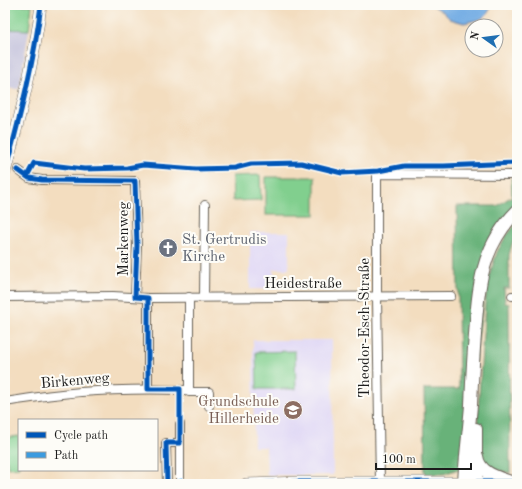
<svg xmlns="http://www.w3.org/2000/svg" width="522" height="489" font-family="'Old Standard TT',serif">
<rect width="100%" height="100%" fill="#fdfcf7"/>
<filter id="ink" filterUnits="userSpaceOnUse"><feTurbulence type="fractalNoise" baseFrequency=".025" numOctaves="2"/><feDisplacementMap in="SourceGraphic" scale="8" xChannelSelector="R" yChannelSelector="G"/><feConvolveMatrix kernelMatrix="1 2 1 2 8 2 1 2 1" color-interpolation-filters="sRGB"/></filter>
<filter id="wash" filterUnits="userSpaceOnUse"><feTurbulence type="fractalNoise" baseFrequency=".012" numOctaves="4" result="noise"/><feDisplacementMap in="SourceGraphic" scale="16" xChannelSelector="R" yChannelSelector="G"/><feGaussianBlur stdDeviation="0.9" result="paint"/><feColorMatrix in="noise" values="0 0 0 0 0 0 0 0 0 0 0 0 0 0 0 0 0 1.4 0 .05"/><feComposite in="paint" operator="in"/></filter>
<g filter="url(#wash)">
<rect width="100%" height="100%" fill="#f3ddbf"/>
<!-- built -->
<g fill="#ded5f5">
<polygon points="250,232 289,232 289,269 274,269 274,289 250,289"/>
<polygon points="253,340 332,340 333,475 267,475 266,447 254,447"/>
</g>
<!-- industrial -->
<polygon fill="#c3c1db" points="5,29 29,30 19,89 5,88"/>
<!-- green -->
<g fill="#81cf8e" stroke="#4e7655">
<polygon points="5,5 32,5 29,30 5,29"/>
<polygon points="260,175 261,200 233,201 232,176"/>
<rect x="266" y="177" width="49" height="38"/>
<polygon points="295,351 296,389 257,389 256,352"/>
<polygon points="19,436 19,467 8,468 7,461 5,459 5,438"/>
</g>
<!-- forest -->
<g fill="#68b279" stroke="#42674a">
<polygon points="511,178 517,178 517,205 491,238 461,471 455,470 444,474 425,474 424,389 459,389 457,206 497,206 512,196"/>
<polygon points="517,223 517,235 512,244 509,255 509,288 504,288 505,303 509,304 510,473 492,469 480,463 477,434 478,412 485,304 488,280 497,252 506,236"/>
</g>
<!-- water -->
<polygon fill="#75ade4" stroke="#486480" points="432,5 493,5 487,14 481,19 464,23 450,19 443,12"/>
</g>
<g filter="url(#ink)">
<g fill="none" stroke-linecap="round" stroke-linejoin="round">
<defs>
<g id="minor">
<polyline points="18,170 29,178 42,180 135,181 137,246 135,297"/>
<polyline points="512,296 517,296"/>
<polyline points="5,297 113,296 148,298 451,296"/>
<polyline points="189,297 189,390"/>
<polyline points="204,297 205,205"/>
<polyline points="148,389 148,298"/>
<path d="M5,402C30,398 56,394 81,392C117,389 153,389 189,390V392H209V406"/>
<polyline points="180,443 180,479"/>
<polyline points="167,484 166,443 180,443 180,424"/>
<polyline points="380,484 377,297 377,174 517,175"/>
</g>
<g id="major">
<path d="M5,172C20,117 34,62 41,5"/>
<polyline points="246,484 299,482 517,482"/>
</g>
<g id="highway">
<path d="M477,456C479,473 497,477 511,482"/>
<path d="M464,484C465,458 469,431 471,405C472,381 473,358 475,335C478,287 481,247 517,211"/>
<polyline points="476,484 476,429"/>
</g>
</defs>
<!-- minor casing -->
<use href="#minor" stroke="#676055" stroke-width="10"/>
<!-- major casing -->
<use href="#major" stroke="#676055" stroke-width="12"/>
<!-- highway casing -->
<use href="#highway" stroke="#676055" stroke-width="14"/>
<!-- minor -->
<use href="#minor" stroke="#fff" stroke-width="8"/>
<!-- major -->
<use href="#major" stroke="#fff" stroke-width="11"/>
<!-- highway -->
<use href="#highway" stroke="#fff" stroke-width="12"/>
<!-- quiet -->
<polyline stroke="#3c9bdf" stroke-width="4" stroke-dasharray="8 4" stroke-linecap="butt" points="180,479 181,484"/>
<defs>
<g id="cycleway">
<polyline points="18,170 29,178 42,180 135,181 137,246 135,297 148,298 148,389 180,389 180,443 166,443 167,484"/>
<path d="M5,172C20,117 34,62 41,5"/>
<polyline points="27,176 34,163 84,169 127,168 143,165 196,169 235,168 251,164 301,163 342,173 378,171 404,166 444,166 517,163"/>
<polyline points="246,484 299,482 517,482"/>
</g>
</defs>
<!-- cycleway casing -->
<use href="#cycleway" stroke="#fdfcf7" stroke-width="8"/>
<!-- cycleway -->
<use href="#cycleway" stroke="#0057b8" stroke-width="5"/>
</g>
</g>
<!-- icons -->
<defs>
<symbol id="church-disc" viewBox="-11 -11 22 22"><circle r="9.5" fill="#6b7280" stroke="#fdfcf7"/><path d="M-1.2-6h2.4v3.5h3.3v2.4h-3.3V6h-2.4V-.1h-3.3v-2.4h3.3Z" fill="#fff"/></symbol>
<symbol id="school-disc" viewBox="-11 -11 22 22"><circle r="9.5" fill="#8d6e63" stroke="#fdfcf7"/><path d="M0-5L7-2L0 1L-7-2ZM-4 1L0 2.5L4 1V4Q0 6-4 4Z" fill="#fff"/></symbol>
</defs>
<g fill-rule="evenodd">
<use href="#church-disc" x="157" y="237" width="22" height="22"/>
<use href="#school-disc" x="282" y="399" width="22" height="22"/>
</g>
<g text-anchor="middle" stroke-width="4" stroke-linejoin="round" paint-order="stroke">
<!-- street labels -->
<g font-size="15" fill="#1c1c1c" stroke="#fdfcf7">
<text transform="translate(123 239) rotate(-90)" y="5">Markenweg</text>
<text x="303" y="288">Heidestraße</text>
<text transform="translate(364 328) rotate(-90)" y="5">Theodor-Esch-Straße</text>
<text transform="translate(75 380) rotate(-5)" y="5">Birkenweg</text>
</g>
<!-- worship labels -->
<g font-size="15" fill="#5b616d" stroke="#fdfcf7" text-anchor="start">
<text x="182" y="244">St. Gertrudis<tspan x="182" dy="17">Kirche</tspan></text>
</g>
<!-- education labels -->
<g font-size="15" fill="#785e54" stroke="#fdfcf7" text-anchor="end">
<text x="279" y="406">Grundschule<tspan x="279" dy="17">Hillerheide</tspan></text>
</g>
</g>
<!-- margin -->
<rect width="522" height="489" fill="none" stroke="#fdfcf7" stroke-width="20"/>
<!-- legend -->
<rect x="18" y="419" width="140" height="52" fill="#fdfcf7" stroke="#a3a29f"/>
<rect x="26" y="432" width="20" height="6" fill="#0057b8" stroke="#a3a29f"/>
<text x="54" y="439" font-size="12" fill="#1c1c1c">Cycle path</text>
<rect x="26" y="452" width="20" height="6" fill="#3c9bdf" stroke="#a3a29f"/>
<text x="54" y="459" font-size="12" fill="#1c1c1c">Path</text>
<!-- north arrow -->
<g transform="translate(484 38) rotate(284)"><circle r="19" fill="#fdfcf7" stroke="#a3a29f"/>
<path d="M0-3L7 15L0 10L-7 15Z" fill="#1f6fb2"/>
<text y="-6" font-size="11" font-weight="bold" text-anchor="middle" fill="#1c1c1c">N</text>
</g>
<!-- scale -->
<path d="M376 463v6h95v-6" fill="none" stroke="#1c1c1c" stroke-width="2"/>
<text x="382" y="463" font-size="12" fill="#1c1c1c" stroke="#fdfcf7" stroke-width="3" paint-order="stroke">100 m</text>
</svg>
